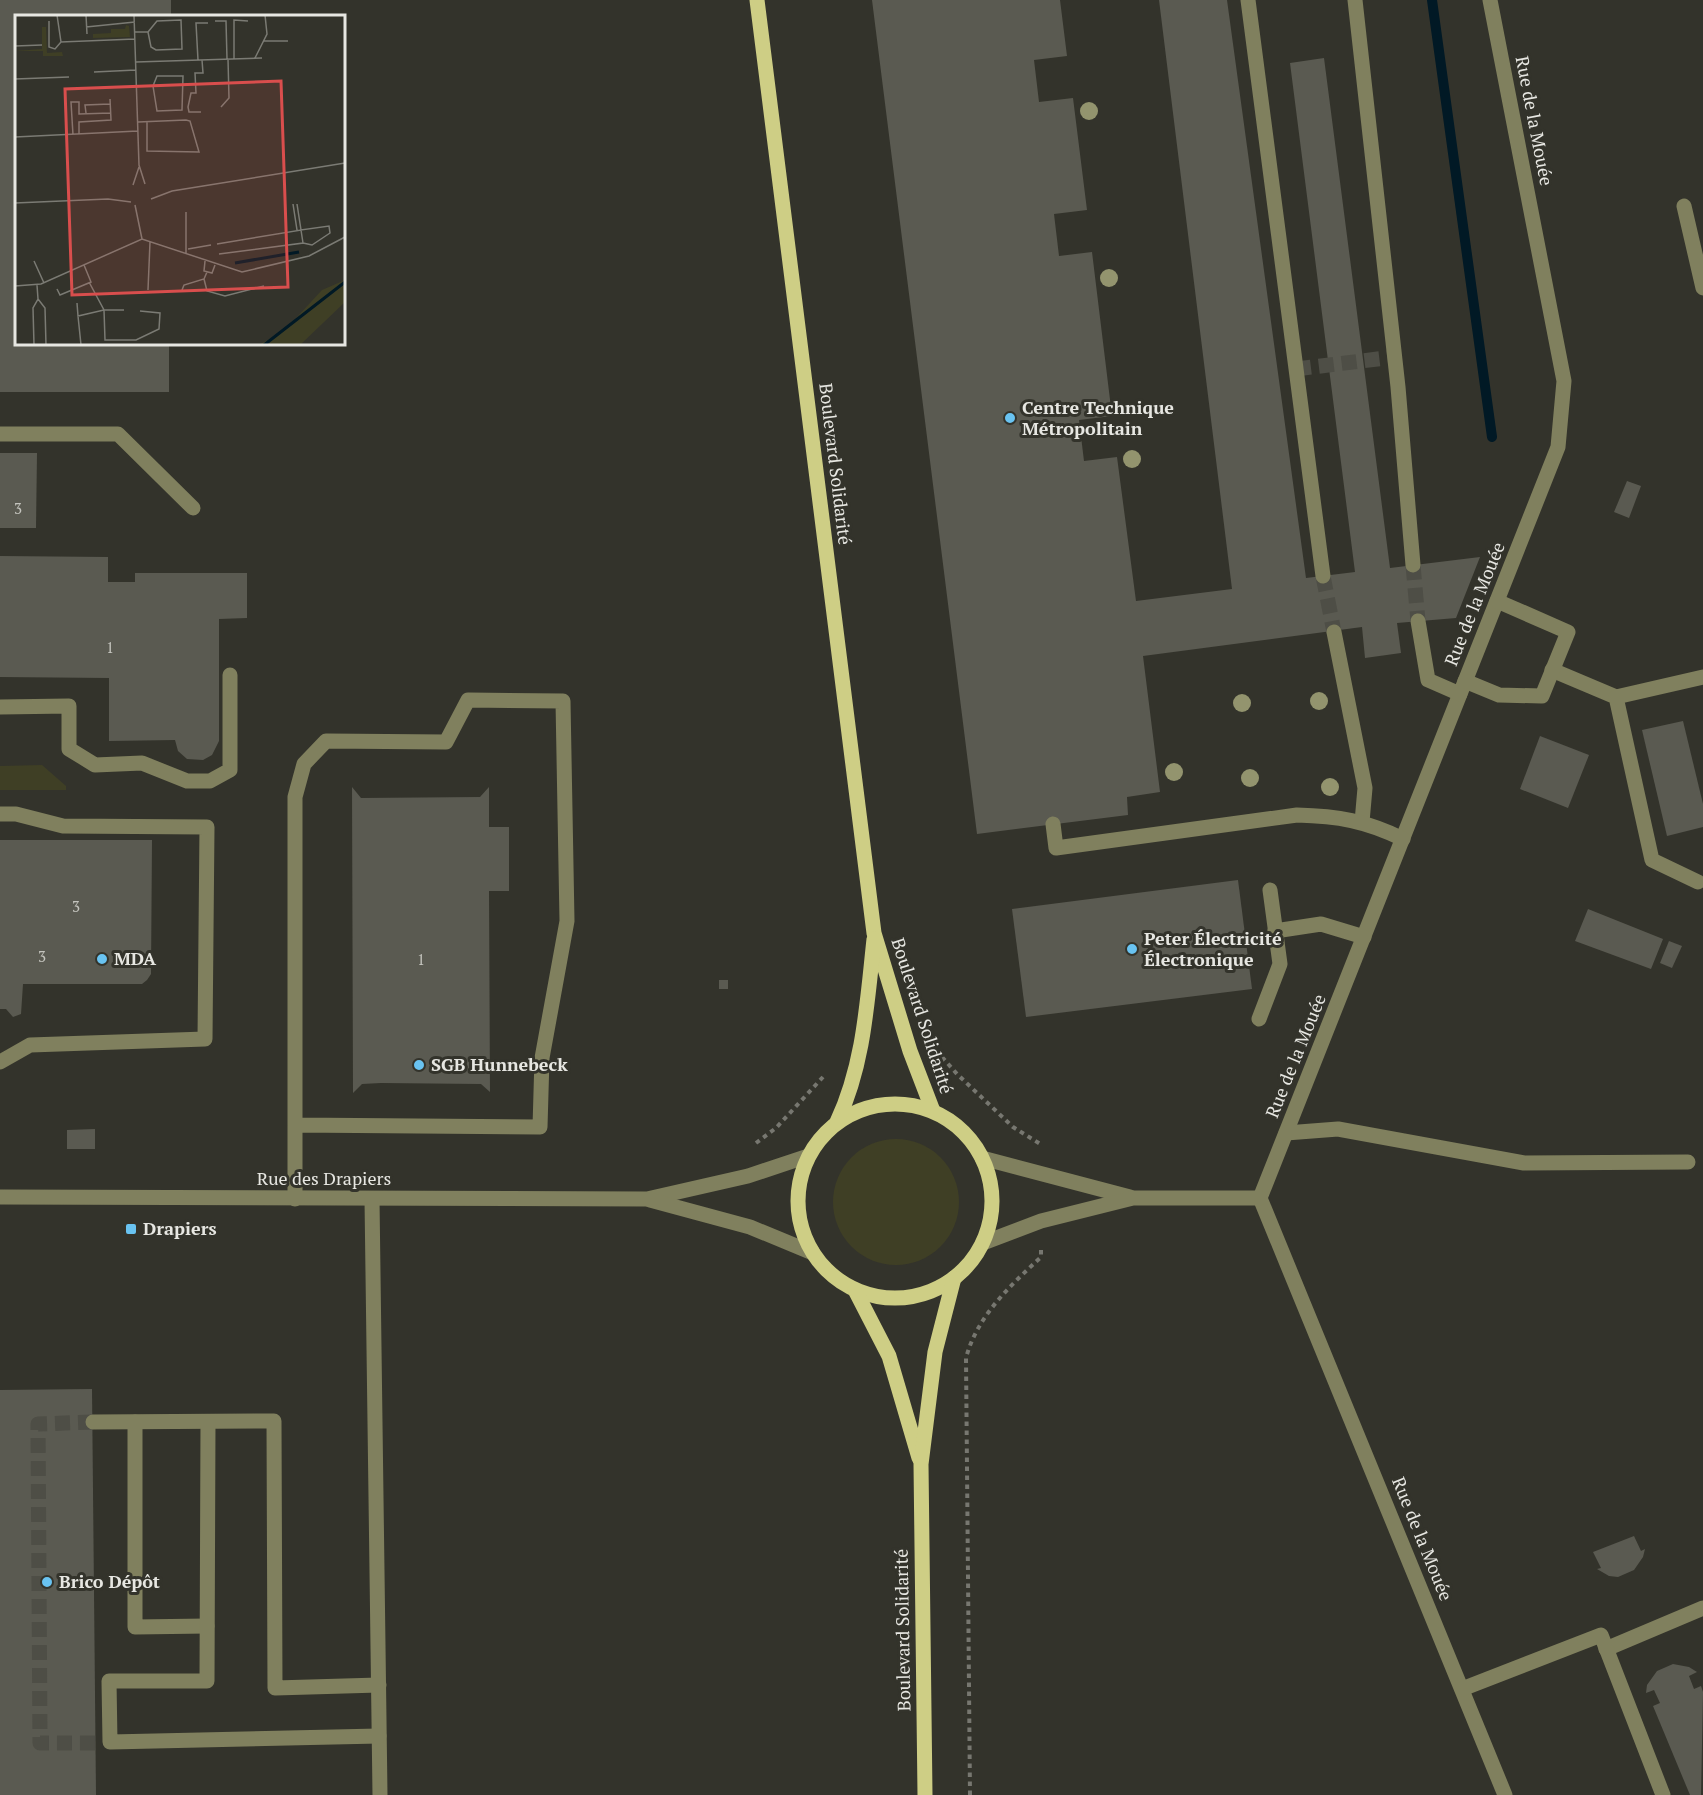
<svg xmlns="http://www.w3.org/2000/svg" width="1703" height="1795" font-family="'PT Serif',serif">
<rect width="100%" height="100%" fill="#33332b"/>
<!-- grass -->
<g fill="#3f3f25">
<polygon points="42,765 66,786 66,790 0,790 0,766"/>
<circle cx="896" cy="1202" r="63"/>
</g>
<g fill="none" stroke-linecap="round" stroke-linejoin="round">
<!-- stream -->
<polyline stroke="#011925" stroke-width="10" points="1432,0 1492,437"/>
</g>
<!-- building -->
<g fill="#5a5a51">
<polygon points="0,0 171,0 171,16 16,16 16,344 169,344 169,392 0,392"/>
<polygon points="872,0 1060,0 1067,56 1034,60 1039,102 1073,98 1087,210 1054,214 1059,256 1092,252 1112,416 1079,420 1084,461 1117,457 1136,601 1232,589 1159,0 1227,0 1306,578 1355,572 1290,63 1324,58 1390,568 1480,557 1456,618 1397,623 1401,653 1365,658 1362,627 1143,656 1160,792 1127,797 1128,815 977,834"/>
<polygon points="0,453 37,453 36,528 0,528"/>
<polygon points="1627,481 1641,486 1629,518 1614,512"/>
<polygon points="0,556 108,557 108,582 135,582 135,573 247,573 247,618 219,619 219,741 212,755 203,760 187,759 178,751 175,740 109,741 109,678 0,677"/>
<polygon points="1683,721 1703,804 1703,827 1667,836 1642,730"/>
<polygon points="1540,736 1589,755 1568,808 1520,789"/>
<polygon points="352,787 361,798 480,797 489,787 489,827 509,827 509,891 489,891 490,1092 481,1084 381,1083 362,1084 353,1093"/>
<polygon points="0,840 152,840 151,974 147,980 142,984 23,984 21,1014 13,1017 6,1009 0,1009"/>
<polygon points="1238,880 1252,989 1026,1017 1012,909"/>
<polygon points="1588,909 1663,939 1651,969 1575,941"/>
<polygon points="1669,941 1682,946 1672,968 1660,963"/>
<rect x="719" y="980" width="9" height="9"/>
<polygon points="95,1129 95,1149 67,1149 67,1130"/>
<polygon points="92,1389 96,1795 0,1795 0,1390"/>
<polygon points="1634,1536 1641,1551 1645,1549 1643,1557 1634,1570 1618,1577 1609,1576 1597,1569 1601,1568 1593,1552"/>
<polygon points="1673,1664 1689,1667 1697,1672 1689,1676 1694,1689 1701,1686 1703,1692 1701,1795 1690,1795 1653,1706 1660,1703 1654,1690 1646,1693 1647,1685 1657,1671"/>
</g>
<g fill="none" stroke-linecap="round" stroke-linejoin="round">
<!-- minor-tunnel -->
<g stroke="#4e4e46" stroke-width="15" stroke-dasharray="15 8" stroke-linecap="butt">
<polyline points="1296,369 1394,357"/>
<polyline points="1413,565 1418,621"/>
<polyline points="1323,576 1334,632"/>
<polyline points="93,1422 38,1424 40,1743 96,1743"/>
</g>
<!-- path -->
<g stroke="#777770" stroke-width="4" stroke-dasharray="4.5 4.5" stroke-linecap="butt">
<polyline points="942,1057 957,1074 1013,1127 1042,1145"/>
<polyline points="756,1143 776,1128 823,1077"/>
<path d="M970,1795L966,1358C977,1316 1010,1286 1041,1257V1249"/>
</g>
<!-- minor -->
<g stroke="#80805e" stroke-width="15">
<polyline points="1248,0 1323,576"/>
<polyline points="1355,0 1398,387 1413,565"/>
<polyline points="1490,0 1564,381 1558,447 1260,1198 1505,1795"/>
<polyline points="1684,206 1703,288"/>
<polyline points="0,434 118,434 193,508"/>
<polyline points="1418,621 1428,680 1460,694"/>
<polyline points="1334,632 1365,788 1362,822"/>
<polyline points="1552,670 1616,697 1652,860 1698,882"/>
<polyline points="1465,681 1499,695 1542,696 1568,632 1497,601"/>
<polyline points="1616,697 1703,677"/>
<polyline points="0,707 69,706 69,749 95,765 142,763 187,781 210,781 230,770 230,675"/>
<polyline points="0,814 16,814 63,826 207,827 205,1039 30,1045 0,1062"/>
<path d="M1053,824L1056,848L1297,815C1338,816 1366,821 1403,839"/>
<polyline points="1275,931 1321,924 1364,937"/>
<polyline points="1259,1019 1280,964 1270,890"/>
<polyline points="1286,1133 1338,1129 1524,1163 1688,1162"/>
<polyline points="982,1158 1130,1197"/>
<polyline points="0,1197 647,1199 748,1176 808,1156"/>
<polyline points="295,1199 295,797 304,764 326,741 446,742 468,700 563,701 567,921 542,1058 540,1127 295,1125"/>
<polyline points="372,1199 380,1795"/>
<polyline points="650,1200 750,1227 813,1253"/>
<polyline points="983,1243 1041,1221 1133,1198 1260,1198"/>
<polyline points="93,1422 274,1421 275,1688 379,1685"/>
<polyline points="135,1422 135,1627 207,1626"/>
<polyline points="208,1422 207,1681 109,1681 110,1742 379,1736"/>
<polyline points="1606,1649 1703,1608"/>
<polyline points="1462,1689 1601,1635 1663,1795"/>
</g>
<!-- major -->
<g stroke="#cece85" stroke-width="15">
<polyline points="757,0 874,933 910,1051 933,1111"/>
<circle cx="895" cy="1201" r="97"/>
<path d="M837,1122C864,1064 867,1003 874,939"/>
<polyline points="855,1290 889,1356 919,1458"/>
<polyline points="925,1795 921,1464 935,1352 954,1278"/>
</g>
</g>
<!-- trees -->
<g fill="#93946e">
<circle cx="1089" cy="111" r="9"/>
<circle cx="1109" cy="278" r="9"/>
<circle cx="1132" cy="459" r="9"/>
<circle cx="1319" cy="701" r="9"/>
<circle cx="1242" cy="703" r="9"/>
<circle cx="1174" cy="772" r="9"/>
<circle cx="1250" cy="778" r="9"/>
<circle cx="1330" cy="787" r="9"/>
</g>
<!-- markers -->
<g fill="#69c3f1" stroke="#33332b" stroke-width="2">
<circle cx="1010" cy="418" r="6"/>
<circle cx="1132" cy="949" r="6"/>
<circle cx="102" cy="959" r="6"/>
<circle cx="419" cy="1065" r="6"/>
<rect x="125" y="1223" width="12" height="12" rx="3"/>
<circle cx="47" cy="1582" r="6"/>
</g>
<g text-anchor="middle" stroke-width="6" stroke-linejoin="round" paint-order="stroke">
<!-- number labels -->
<g font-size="15" fill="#c4c4be">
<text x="18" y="514">3</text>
<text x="110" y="653">1</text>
<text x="76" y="912">3</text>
<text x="42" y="962">3</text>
<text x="421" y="965">1</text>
</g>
<!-- street labels -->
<g font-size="18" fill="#e7e7e2" stroke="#33332b">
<text transform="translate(1534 121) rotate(79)" y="6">Rue de la Mouée</text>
<text transform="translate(835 464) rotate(83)" y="6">Boulevard Solidarité</text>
<text transform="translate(1475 604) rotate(-68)" y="6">Rue de la Mouée</text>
<text transform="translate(922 1016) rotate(72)" y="6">Boulevard Solidarité</text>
<text transform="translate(1296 1056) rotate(-68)" y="6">Rue de la Mouée</text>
<text x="324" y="1185">Rue des Drapiers</text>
<text transform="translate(1422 1539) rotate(68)" y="6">Rue de la Mouée</text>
<text transform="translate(903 1630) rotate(-91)" y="6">Boulevard Solidarité</text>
</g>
<!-- poi labels -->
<g font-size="18" font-weight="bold" fill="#e7e7e2" stroke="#33332b" text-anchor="start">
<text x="1022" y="414">Centre Technique<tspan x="1022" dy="21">Métropolitain</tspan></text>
<text x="1144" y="945">Peter Électricité<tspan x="1144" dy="21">Électronique</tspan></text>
<text x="114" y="965">MDA</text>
<text x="431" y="1071">SGB Hunnebeck</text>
<text x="143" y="1235">Drapiers</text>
<text x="59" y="1588">Brico Dépôt</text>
</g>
</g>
<!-- overview -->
<g transform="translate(15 15)">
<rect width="330" height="330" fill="#33332b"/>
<path d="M111,10L114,11L115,22L78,23V19L96,18V14H110ZM27,12H31L32,38L47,37L48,41H28V36H0L27,34Z" fill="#3f3f25"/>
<path d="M330,265V287L285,330H244L271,314L307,275Z" fill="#3f3f25"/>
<path fill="none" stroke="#011925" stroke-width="3" d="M220,248L284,237M249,330L330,267"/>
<path fill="none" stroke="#7b7b74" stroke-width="1.5" d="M42,0L46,27L120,24M71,0L72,19M119,0L124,150L130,169M34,6V32L40,34L46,27M200,6H211L212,44M71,12L120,7M120,17H133L142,6L166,5L167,34L141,35L136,32L133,17M248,26H273M0,31L27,30M240,43L252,19L250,0M219,44V5L233,6M183,45L181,8H193M121,47L247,43M79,57L121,55M0,64L54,62M122,71H138L142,61H168L167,95L142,96L138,71M206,92L214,83L213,44M186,97H174L173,92L176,78H181L180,58H188L187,45M71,98L70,90L95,89M123,107L171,105L175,106L184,137L132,136V107M64,119V107L96,105L95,84M58,120L56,87H64V99L96,98M0,122L123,116M118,170L124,152M136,184L157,176L330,148M0,188L93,184L116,187M278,189L282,215M282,189L286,215L314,211L315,218L297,230L288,228M120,190L127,224M202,229L286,215L288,228L204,239M173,234L196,230M171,239V197M19,246L29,268M190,246L189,256L197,258L200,250M189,264L192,276L210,281L249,271M0,271L26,269L127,224L227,257L294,241L330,222M42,274L45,280L76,267L69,250M133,275L135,227M167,275L169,270L189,264L192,257M23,284L30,293L31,330M62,288L63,301L89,295L74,267M109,295H89L90,325H121L144,314L145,298L125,296M63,301L66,330M19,330L18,293L23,284L22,270"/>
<path fill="#d94e4d" fill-opacity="0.15" stroke="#d94e4d" stroke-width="3" d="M266,66L273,272L57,280L50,74Z"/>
<rect width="330" height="330" fill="none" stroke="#e7e7e2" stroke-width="3"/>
</g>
</svg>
